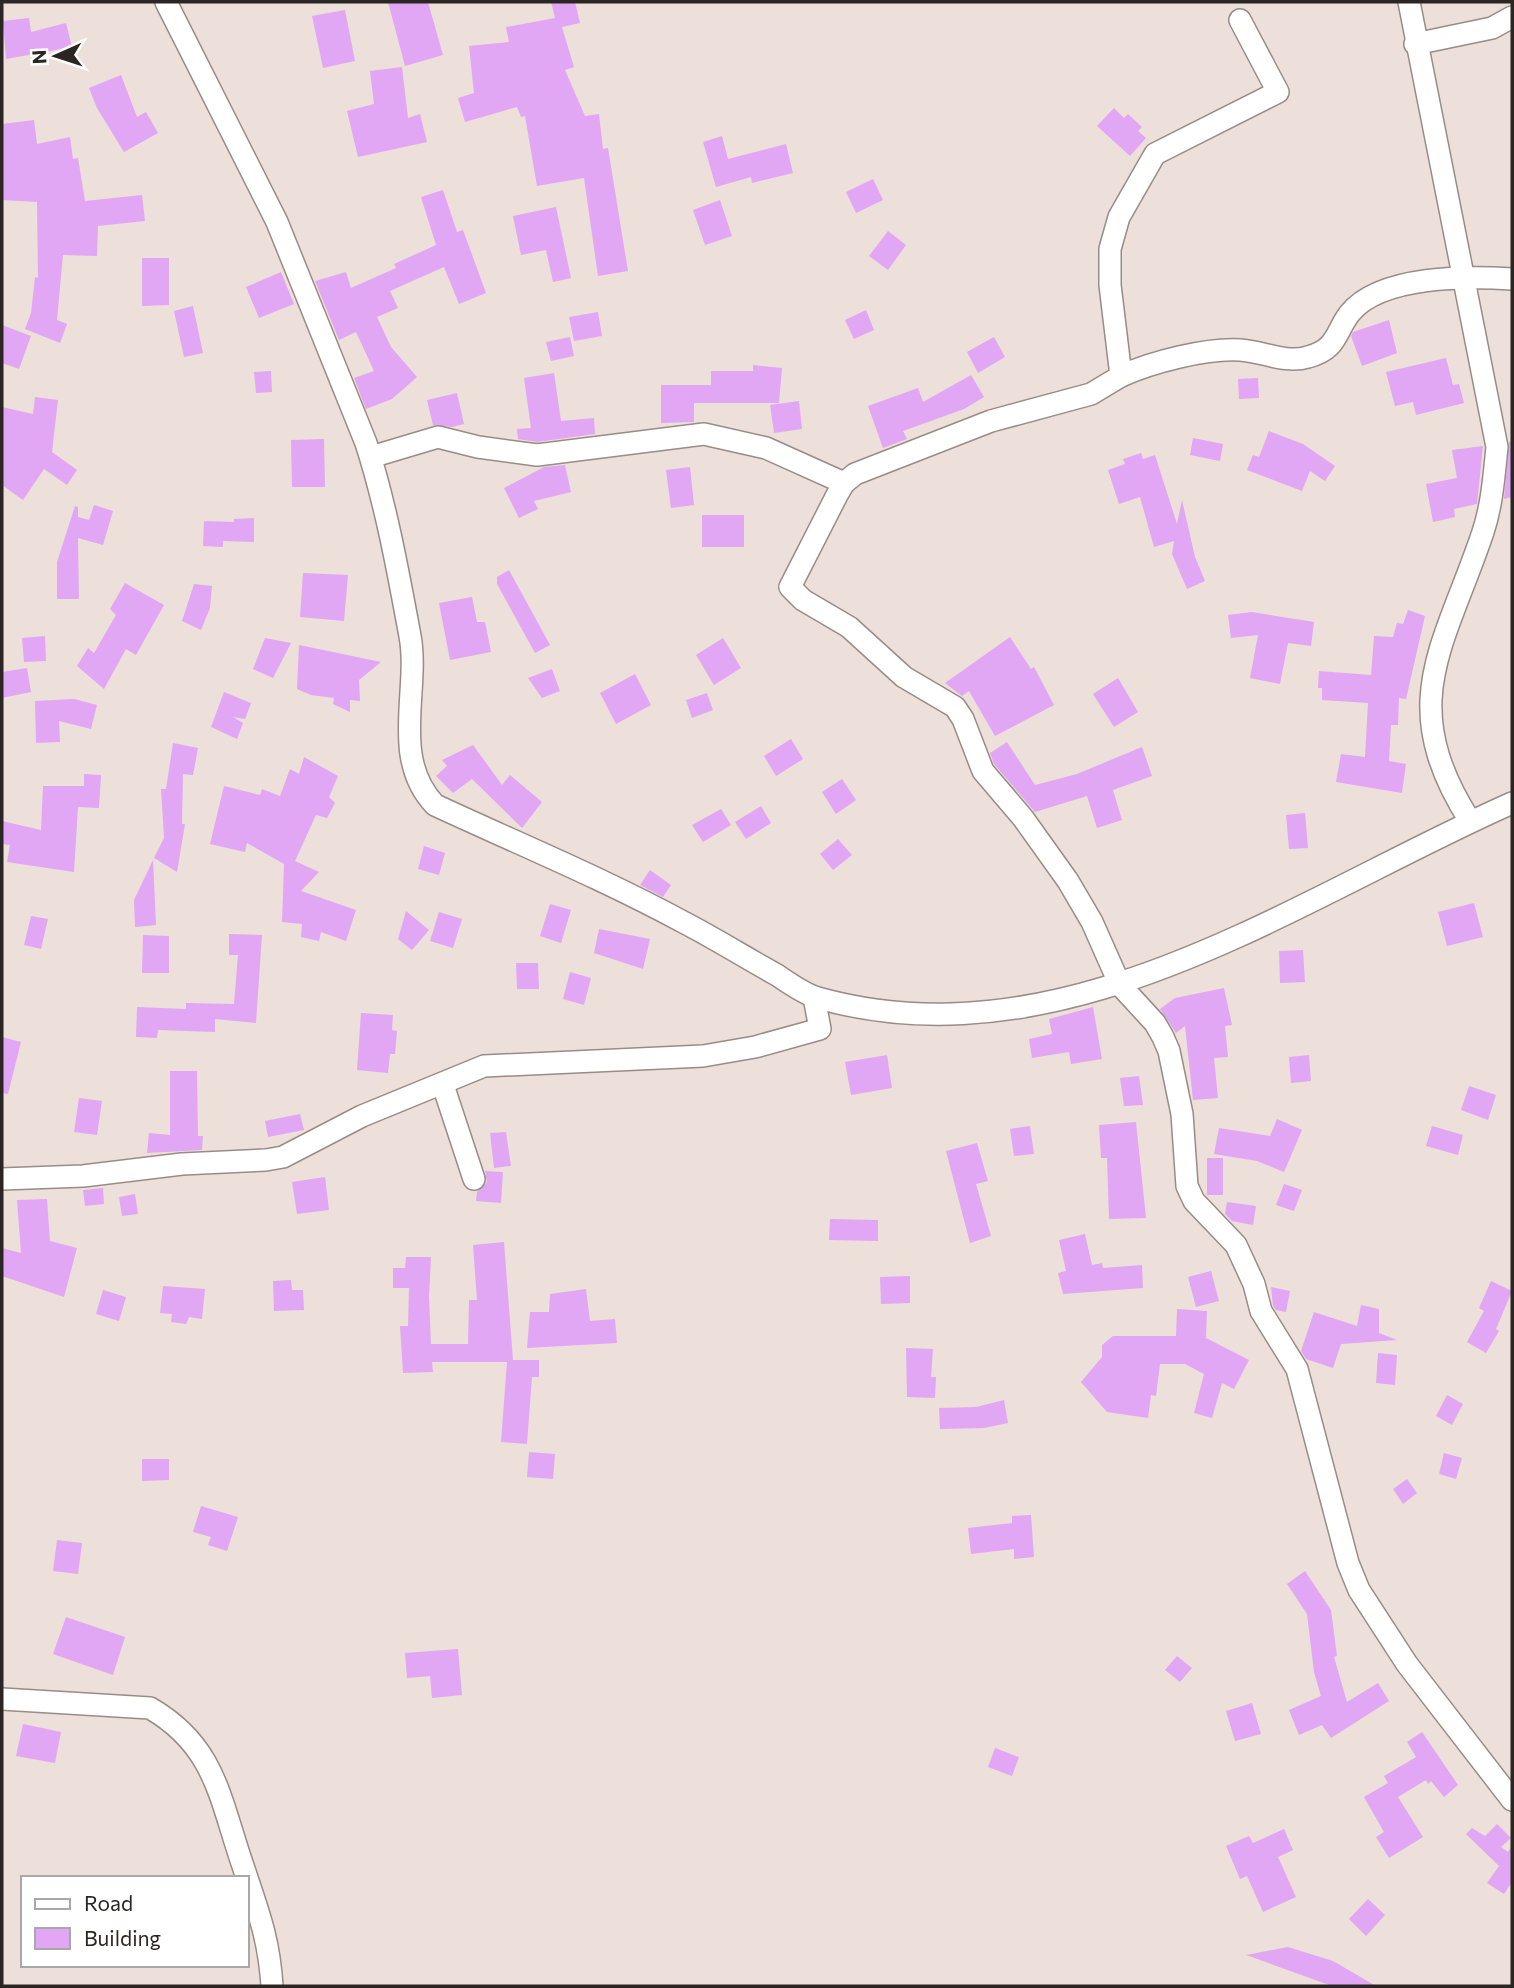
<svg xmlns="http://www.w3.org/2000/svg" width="1514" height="1988" font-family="Commissioner,sans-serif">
<rect width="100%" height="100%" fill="#eddfd9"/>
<!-- building -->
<g fill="#e1a7f4">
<polygon points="388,2 428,2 443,55 405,66"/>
<polygon points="551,2 575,2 580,23 562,27 574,67 565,70 585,116 599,114 603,149 608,148 628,271 598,276 584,178 537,186 525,116 521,117 517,107 465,122 458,98 474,93 469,46 509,42 506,27 555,18"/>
<polygon points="345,10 355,61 323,68 312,16"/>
<polygon points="29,18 31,32 66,23 72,47 6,59 3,21"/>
<polygon points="402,67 408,118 420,114 427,142 358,157 347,111 374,104 370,71"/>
<polygon points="121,75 137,117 146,112 158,133 124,152 97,108 89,88"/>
<polygon points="1114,108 1124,118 1128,114 1142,127 1138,131 1146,138 1130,156 1097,126"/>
<polygon points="34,120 37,144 70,137 73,159 78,158 85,201 142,195 145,221 98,226 97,256 63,255 57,320 67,324 60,343 25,329 31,313 35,277 38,278 37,202 2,200 2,124"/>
<polygon points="722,136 728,159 786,144 793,173 752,183 751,177 716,187 703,142"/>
<polygon points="873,179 883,200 856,213 846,192"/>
<polygon points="443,190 457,232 463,230 486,293 459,304 444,267 390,291 398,308 377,317 391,347 417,377 392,399 366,409 354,378 374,371 356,332 339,340 315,281 346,272 351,288 396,268 394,264 436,245 421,197"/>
<polygon points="720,200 732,236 705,245 693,210"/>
<polygon points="556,207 571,278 553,282 546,250 521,255 513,216"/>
<polygon points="888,231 906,245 888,270 869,256"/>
<polygon points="142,258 169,258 169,305 142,306"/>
<polygon points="281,272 294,304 259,318 246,287"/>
<polygon points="193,306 203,353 184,357 174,311"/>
<polygon points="866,310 874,330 854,339 845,320"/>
<polygon points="598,312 602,336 574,341 569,317"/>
<polygon points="1389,320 1397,353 1362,366 1351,336 1353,332"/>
<polygon points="2,325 31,336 19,369 2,363"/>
<polygon points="570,337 574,356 551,361 546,342"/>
<polygon points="994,337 1005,357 978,373 967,352"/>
<polygon points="1446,358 1453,385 1459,384 1464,403 1416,415 1413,402 1395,406 1386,372"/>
<polygon points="753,365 782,368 779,403 694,403 694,422 661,423 661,385 711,385 711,371 753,371"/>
<polygon points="271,371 272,392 256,393 254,372"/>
<polygon points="554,373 561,421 594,418 595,434 537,442 518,439 517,429 531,428 524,378"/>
<polygon points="971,375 984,397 964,409 903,431 907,439 883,448 868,406 918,388 923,402"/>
<polygon points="1258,378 1259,398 1239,399 1238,379"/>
<polygon points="457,393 464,424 452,427 433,425 427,400"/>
<polygon points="35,397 58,400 52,452 77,470 67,485 44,469 23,500 2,485 2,407 33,414"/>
<polygon points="799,401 802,429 774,433 770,405"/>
<polygon points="1269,431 1303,444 1335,466 1325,481 1310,471 1302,491 1247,470 1253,455 1259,457"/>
<polygon points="1193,438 1223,444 1220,461 1190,455"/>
<polygon points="324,439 325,487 292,487 291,440"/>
<polygon points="1512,441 1512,497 1504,499 1509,442"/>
<polygon points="1483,446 1477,504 1454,509 1455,517 1433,522 1426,484 1457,478 1452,450"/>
<polygon points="1141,453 1143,459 1155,455 1177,524 1182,500 1195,557 1205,581 1187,589 1172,554 1174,541 1154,547 1140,497 1119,504 1108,470 1125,464 1123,459"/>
<polygon points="565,465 571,492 534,501 538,509 519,518 504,488 544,467"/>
<polygon points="690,467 694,505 671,508 666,470"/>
<polygon points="94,505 113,511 103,545 78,538 79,599 57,599 57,562 75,506 78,507 78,517 89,520"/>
<rect x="702" y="515" width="42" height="32"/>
<polygon points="254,518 254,542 223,541 223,547 203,546 204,521 234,522 234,519"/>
<polygon points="509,570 550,645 535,653 497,584 497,577"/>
<polygon points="303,573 348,575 344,621 300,617"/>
<polygon points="125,583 164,605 136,655 126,649 104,689 77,666 88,648 94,653 116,615 110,609"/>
<polygon points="194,584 212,586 210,608 201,630 182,621"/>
<polygon points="472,597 477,622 485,622 491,652 450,660 439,603"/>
<polygon points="1408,610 1425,616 1406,699 1399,698 1398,725 1391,725 1389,761 1406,764 1402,793 1336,782 1341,754 1365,757 1368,703 1322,700 1322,688 1318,688 1319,671 1371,675 1374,636 1393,637 1397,623 1403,624"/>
<polygon points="1252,612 1314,622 1311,646 1288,643 1280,684 1250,678 1258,635 1231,638 1228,615"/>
<polygon points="45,636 46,661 24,662 22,638"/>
<polygon points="1010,637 1031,669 1034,667 1054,705 995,736 969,691 962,696 945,683"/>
<polygon points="265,638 291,643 273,678 253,669"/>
<polygon points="723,638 741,668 714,685 696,655"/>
<polygon points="299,645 381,662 359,680 360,701 350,700 350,712 333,704 334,698 311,695 297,689"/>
<polygon points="27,668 31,692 2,698 2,672"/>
<polygon points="552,669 560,691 542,698 528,678"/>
<polygon points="635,674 651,705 616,724 600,693"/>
<polygon points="1118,678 1138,712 1114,727 1093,694"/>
<polygon points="224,692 251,703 245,719 233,717 243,723 237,739 211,727"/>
<polygon points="707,693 713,710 692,718 686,700"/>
<polygon points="74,699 97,705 91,729 59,721 60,742 36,743 35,701"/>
<polygon points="791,739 803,759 776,776 764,756"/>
<polygon points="1007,742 1035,785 1077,774 1142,747 1152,776 1113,790 1122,820 1097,828 1087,796 1035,812 994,764 990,753"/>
<polygon points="173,743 198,748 193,775 183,774 182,824 185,824 177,872 154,858 164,838 161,789 166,789"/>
<polygon points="473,745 502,785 510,775 542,802 522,828 472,779 453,793 436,776 447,766 442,760"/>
<polygon points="304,757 338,776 329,797 335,803 327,818 316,815 295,861 319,872 301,891 356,910 346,941 321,932 319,941 301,937 302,924 282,922 284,864 247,843 245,852 210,844 224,786 260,795 262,789 280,796 290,769 299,774"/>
<polygon points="84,774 101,775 99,808 78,807 74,872 7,862 10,845 2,844 2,821 41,830 43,786 84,786"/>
<polygon points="842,779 856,800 836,814 822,792"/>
<polygon points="761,806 771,823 746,839 735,822"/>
<polygon points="721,809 731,825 703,842 692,825"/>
<polygon points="1305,813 1308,848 1289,849 1286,815"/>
<polygon points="838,839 852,855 833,870 820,854"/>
<polygon points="424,846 445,853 439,875 418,869"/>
<polygon points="153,860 156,925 135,927 134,900"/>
<polygon points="650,870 671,885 663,897 640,885"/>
<polygon points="1474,903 1483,937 1447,946 1438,912"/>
<polygon points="550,904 571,910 561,943 540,936"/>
<polygon points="406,911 429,930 412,950 398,939"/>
<polygon points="439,912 462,919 453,948 430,941"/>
<polygon points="31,916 48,919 41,949 24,945"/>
<polygon points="599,929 650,939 643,969 594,953"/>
<polygon points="229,934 262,935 256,1023 215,1019 215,1032 158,1030 157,1038 136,1037 137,1007 186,1009 186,1003 234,1004 238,955 229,955"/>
<polygon points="143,935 169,936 169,973 142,973"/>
<polygon points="1303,950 1305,982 1280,983 1279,951"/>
<polygon points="516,963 538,963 539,989 517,989"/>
<polygon points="570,972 591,978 584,1005 563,999"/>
<polygon points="1224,988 1232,1025 1225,1026 1228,1057 1214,1058 1218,1098 1193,1100 1185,1026 1176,1033 1160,1009 1175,998"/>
<polygon points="1093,1007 1102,1059 1071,1064 1069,1052 1032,1058 1029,1039 1052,1034 1049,1019"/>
<polygon points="361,1013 393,1015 392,1030 397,1031 395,1054 390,1054 388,1073 357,1070"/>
<polygon points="2,1037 21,1042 8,1094 2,1093"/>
<polygon points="887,1055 892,1088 851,1095 845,1062"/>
<polygon points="1309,1055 1311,1081 1291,1083 1289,1057"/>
<polygon points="170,1071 197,1071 198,1136 203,1136 202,1150 147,1153 149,1133 170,1135"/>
<polygon points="1139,1076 1143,1105 1124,1106 1120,1078"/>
<polygon points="1469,1086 1496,1095 1488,1120 1461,1110"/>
<polygon points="79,1098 102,1101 97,1135 74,1132"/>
<polygon points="300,1114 304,1130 268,1137 265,1121"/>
<polygon points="1277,1119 1302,1130 1284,1172 1257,1161 1214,1154 1219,1128 1270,1136"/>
<polygon points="1136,1122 1146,1218 1109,1219 1107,1158 1101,1158 1099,1125"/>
<polygon points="1030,1126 1034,1154 1014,1156 1010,1129"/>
<polygon points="1432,1126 1463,1135 1458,1155 1426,1146"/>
<polygon points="506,1132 511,1166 494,1168 490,1133"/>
<polygon points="977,1143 988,1181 976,1184 991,1236 970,1243 946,1151"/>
<rect x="1207" y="1158" width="16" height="37"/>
<polygon points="485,1171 503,1172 501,1203 476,1201 477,1192 487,1182"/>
<polygon points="325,1177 329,1210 297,1214 292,1182"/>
<polygon points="1284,1184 1302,1190 1294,1211 1276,1205"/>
<polygon points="103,1188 104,1204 85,1206 83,1190"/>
<polygon points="135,1194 138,1214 122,1216 119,1197"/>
<polygon points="47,1199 50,1241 77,1248 64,1297 2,1276 2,1248 21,1253 17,1200"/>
<polygon points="1227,1202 1256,1206 1253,1225 1232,1221 1225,1214"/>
<polygon points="830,1219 878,1220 878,1241 829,1240"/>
<polygon points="1085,1234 1092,1265 1102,1263 1103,1268 1142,1265 1143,1288 1063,1294 1058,1273 1066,1271 1059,1240"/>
<polygon points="504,1242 513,1360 539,1360 539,1377 532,1377 527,1444 501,1442 507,1362 432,1362 433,1372 403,1373 400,1326 408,1326 409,1288 393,1288 393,1268 405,1268 406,1257 431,1257 429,1297 431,1344 468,1344 469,1300 477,1300 473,1245"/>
<polygon points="1211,1271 1219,1301 1196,1307 1188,1277"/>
<polygon points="910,1276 910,1303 881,1304 880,1277"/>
<polygon points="291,1280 292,1290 303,1290 304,1310 274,1311 273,1281"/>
<polygon points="1491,1281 1512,1291 1496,1329 1499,1331 1486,1353 1467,1342 1484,1311 1479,1308"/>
<polygon points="163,1286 205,1289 202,1319 189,1317 186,1324 171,1322 172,1314 160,1313"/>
<polygon points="1271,1287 1290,1291 1286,1312 1276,1310 1273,1306"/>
<polygon points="586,1289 590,1321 615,1319 617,1343 527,1348 530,1312 549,1312 550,1294"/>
<polygon points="103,1290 126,1297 119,1321 96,1314"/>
<polygon points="1361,1305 1379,1309 1379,1333 1397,1340 1341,1344 1333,1368 1306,1359 1301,1351 1314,1312 1357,1326"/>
<polygon points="1177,1309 1207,1311 1206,1338 1249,1360 1234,1389 1222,1383 1212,1418 1194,1413 1204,1374 1185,1364 1160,1364 1156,1396 1151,1395 1148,1418 1107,1412 1081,1382 1102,1357 1102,1345 1113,1336 1176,1336"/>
<polygon points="906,1348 933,1349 931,1377 936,1377 935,1398 907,1397"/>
<polygon points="1378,1353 1397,1355 1395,1385 1376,1383"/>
<polygon points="1447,1395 1463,1404 1452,1425 1436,1416"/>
<polygon points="1004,1400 1008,1423 984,1428 940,1429 939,1408 976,1407"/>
<polygon points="529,1452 555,1454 553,1479 527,1477"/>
<polygon points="1444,1453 1462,1458 1456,1479 1439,1474"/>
<polygon points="142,1459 169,1459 169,1480 142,1481"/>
<polygon points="1407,1479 1417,1493 1403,1504 1393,1489"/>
<polygon points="201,1506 238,1517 227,1551 208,1545 211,1537 193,1532"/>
<polygon points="1031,1515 1034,1557 1014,1559 1014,1549 971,1554 968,1528 1012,1523 1012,1516"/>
<polygon points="57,1540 82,1543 78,1574 53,1571"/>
<polygon points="1305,1571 1331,1610 1337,1656 1334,1657 1347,1702 1378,1683 1389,1701 1331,1738 1322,1725 1299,1735 1289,1710 1321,1696 1314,1672 1307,1614 1287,1584"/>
<polygon points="66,1617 125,1637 113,1675 53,1654"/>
<polygon points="458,1649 462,1695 432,1698 430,1676 407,1678 405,1653"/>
<polygon points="1177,1656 1192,1668 1180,1682 1165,1670"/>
<polygon points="1252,1703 1261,1734 1235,1741 1226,1711"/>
<polygon points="23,1724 61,1732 55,1763 16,1756"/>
<polygon points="1422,1732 1458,1785 1444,1797 1431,1781 1428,1784 1426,1780 1398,1797 1423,1837 1389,1858 1376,1837 1384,1832 1364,1797 1388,1783 1384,1776 1416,1757 1407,1742"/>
<polygon points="995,1748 1019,1757 1012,1776 988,1767"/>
<polygon points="1497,1824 1511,1838 1501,1847 1508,1852 1512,1845 1512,1882 1504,1894 1487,1883 1499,1866 1466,1834 1472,1828 1485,1836"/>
<polygon points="1284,1829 1293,1850 1278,1857 1296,1897 1263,1912 1247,1876 1240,1879 1226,1846 1249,1836 1253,1843"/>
<polygon points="1368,1899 1385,1915 1366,1936 1349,1919"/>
<polygon points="1288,1947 1333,1961 1376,1986 1332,1986 1246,1955"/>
</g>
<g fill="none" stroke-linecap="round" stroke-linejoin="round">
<defs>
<g id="minor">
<path d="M166,2L277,222L366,443C386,505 398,571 410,636C420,690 390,758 435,805C519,844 604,879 685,923C716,939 746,958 777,975C789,983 804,994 818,998C1067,1067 1295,899 1512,803"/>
<path d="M1409,2L1497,447C1494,476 1492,505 1483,532C1444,648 1395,703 1470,821"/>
<polyline points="1240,20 1278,92 1155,154 1119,217 1110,249 1110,285 1121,376 1091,394 991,421 855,474 844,483 837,495 790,587 803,600 849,627 904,677 955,707 963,719 983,771 1023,818 1068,881 1092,922 1120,985 1155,1023 1163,1037 1169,1051 1182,1114 1187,1186 1194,1201 1236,1245 1254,1284 1261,1311 1297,1369 1348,1563 1359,1590 1407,1664 1512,1800"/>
<polyline points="1415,44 1492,28 1512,17"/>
<path d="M1121,376C1152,362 1206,348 1240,350C1262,351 1285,364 1308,357C1338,349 1335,332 1350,313C1381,275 1469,276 1512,279"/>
<polyline points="371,457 438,437 478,447 537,455 704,434 766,448 844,483"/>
<polyline points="443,1085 474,1179"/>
<polyline points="2,1179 83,1176 182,1164 266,1160 283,1157 362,1116 484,1066 703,1056 755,1047 820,1029 814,997"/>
<path d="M2,1699L150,1708C216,1746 220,1800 243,1866C258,1911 269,1938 272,1986"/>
</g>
</defs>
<!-- minor casing -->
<use href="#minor" stroke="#998c86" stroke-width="24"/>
<!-- minor -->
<use href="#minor" stroke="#fff" stroke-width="21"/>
</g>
<!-- border -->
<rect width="1514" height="1988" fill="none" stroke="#2b2624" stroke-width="7"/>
<!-- legend -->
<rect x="21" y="1876" width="228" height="91" fill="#ffffff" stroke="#aaa8a7" stroke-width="2"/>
<rect x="35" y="1899" width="35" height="10" fill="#ffffff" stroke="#aaa8a7" stroke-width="2"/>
<text x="84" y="1911" font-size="21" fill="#2b2624">Road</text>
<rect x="35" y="1928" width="35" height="21" fill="#e1a7f4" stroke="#aaa8a7" stroke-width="2"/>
<text x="84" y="1946" font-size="21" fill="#2b2624">Building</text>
<!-- north arrow -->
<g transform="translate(56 56) rotate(267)" stroke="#ffffff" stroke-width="5" paint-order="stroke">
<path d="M0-5L12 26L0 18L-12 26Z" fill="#2b2624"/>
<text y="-10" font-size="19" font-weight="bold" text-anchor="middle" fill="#2b2624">N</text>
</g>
</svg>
